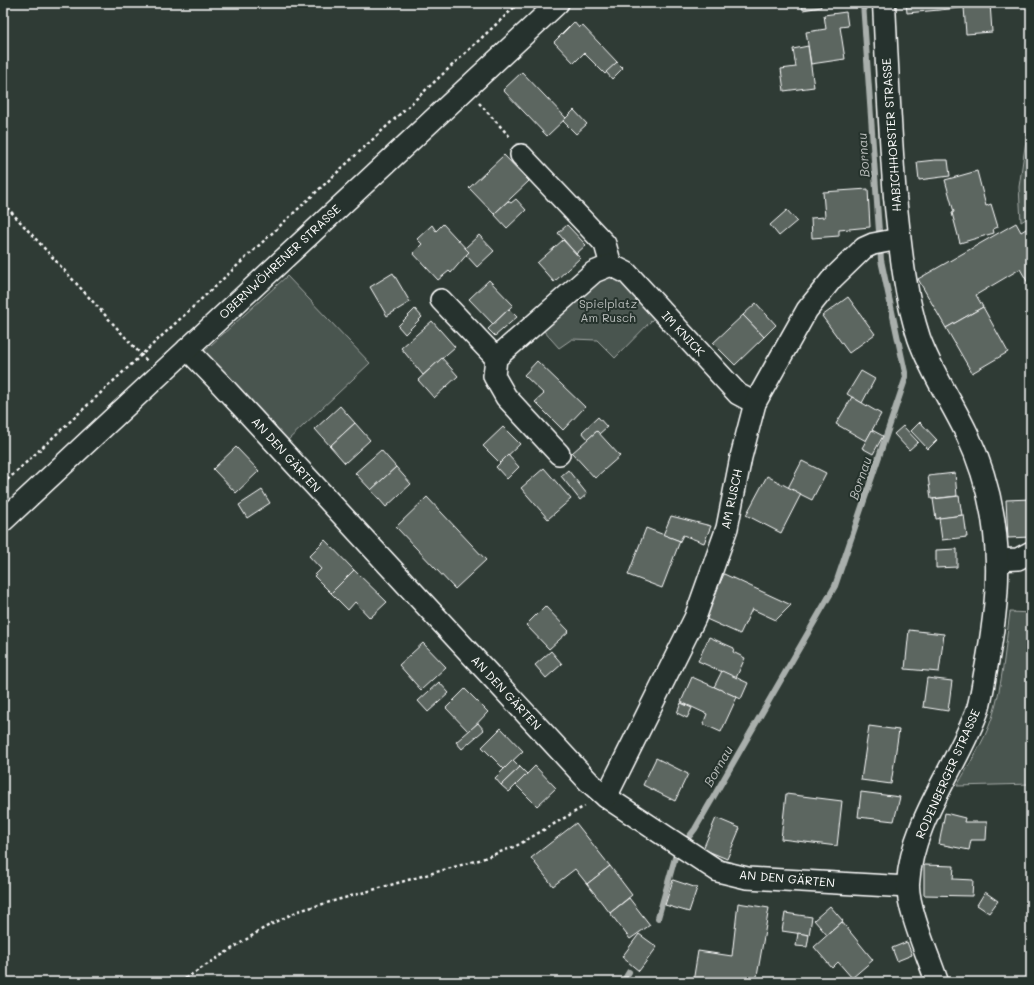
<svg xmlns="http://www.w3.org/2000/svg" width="1034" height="985" font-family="Mali,sans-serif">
<rect width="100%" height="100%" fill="#2f3b35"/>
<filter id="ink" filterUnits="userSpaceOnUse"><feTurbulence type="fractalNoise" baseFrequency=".025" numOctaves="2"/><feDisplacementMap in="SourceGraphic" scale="8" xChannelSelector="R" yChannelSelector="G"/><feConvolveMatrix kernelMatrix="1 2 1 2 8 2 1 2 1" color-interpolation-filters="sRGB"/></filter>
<g filter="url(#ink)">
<!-- green -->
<g fill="#4a544f" stroke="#a4aaa7">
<polygon points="1031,119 1031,216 1021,222 1019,187 1029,120"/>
<polygon points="287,276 370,363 287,441 201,354"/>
<polygon points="599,276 618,277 655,317 615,358 597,340 572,339 559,348 543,330"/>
<path d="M1010,612L1031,613V784L957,786C969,764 984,742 992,718C1003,684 1005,647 1010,612Z"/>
</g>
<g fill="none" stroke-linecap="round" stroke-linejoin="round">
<!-- stream -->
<g stroke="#a9afac" stroke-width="6">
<polyline points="658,918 676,854 695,829 835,586 906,377 881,260 863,3"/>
<polyline points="623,982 629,972"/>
</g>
</g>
<!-- building -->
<g fill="#5b6661" stroke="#fff">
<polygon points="802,3 820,3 821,7 803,10"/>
<polygon points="906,3 971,3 971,7 907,13"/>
<polygon points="971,3 990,3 992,32 966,34 964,7 971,7"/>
<polygon points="846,12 848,26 840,27 845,59 811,64 806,32 826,29 824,15"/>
<polygon points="574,22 579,28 582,25 617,62 605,74 584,53 574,63 554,42"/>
<polygon points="808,46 814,87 784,91 781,69 796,67 793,49"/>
<polygon points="617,62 623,68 612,79 606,72"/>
<polygon points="522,72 566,118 547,136 503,90"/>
<polygon points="574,110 587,124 576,134 563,121"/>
<polygon points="504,155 529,181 494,214 469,188"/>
<polygon points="935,160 948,160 950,176 919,180 917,162"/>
<polygon points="977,171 986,206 991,204 998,227 993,229 994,233 960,243 952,213 954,212 945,180"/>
<polygon points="868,189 870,227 839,230 839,236 812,238 811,218 825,217 823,192"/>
<polygon points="516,199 526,210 507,228 494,214 508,201 511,203"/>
<polygon points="787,210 797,221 779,236 770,225"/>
<polygon points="1016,223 1021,232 1031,226 1031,288 1020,269 976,295 983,307 946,328 918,279"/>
<polygon points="443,224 469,252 451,273 449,271 438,280 413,253 422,244 417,239 432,225 436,231"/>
<polygon points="567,225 586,245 576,254 558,233"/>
<polygon points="479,235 494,251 477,267 466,255 469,252 465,248"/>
<polygon points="563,240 580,258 554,282 537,263"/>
<polygon points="393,273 410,302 387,316 370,287"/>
<polygon points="489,280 513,305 493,324 469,299"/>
<polygon points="848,297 875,334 849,353 822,316"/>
<polygon points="756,303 776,325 764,337 743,315"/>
<polygon points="983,307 1008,352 972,373 946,328"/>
<polygon points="415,309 422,317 405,334 398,326"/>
<polygon points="509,309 517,317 495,336 488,329"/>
<polygon points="743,315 764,337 735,365 713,343"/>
<polygon points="432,321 455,347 423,375 401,348"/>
<polygon points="442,358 458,376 434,398 418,380"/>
<polygon points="537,361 585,407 563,430 535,402 544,394 524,375"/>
<polygon points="861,371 875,379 862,403 847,394"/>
<polygon points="852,397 881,414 866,441 836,424"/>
<polygon points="340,406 355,423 330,446 315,429"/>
<polygon points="598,417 607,427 599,434 597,431 588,439 582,432"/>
<polygon points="920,422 937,440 928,449 911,431"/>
<polygon points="355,423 370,440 345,463 330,446"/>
<polygon points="903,426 918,442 909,450 894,434"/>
<polygon points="503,427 520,444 500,463 483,446"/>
<polygon points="872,430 883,436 873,454 862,448"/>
<polygon points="597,431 620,456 595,478 572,453"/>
<polygon points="236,447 259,471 236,493 213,469"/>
<polygon points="381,450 396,467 371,490 355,473"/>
<polygon points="508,455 519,467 507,479 496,467"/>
<polygon points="802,461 826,473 812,500 788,488"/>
<polygon points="396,467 411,484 386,507 371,490"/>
<polygon points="544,468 571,499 548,519 521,488"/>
<polygon points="568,470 587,494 580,500 561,476"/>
<polygon points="955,473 957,496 931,499 928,476"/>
<polygon points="767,476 801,494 781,533 746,515"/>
<polygon points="262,490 270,503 247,518 239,505"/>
<polygon points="959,496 962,515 936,519 933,499"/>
<polygon points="427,497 486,560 455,589 396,527"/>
<polygon points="1031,499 1031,537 1008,538 1006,500"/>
<polygon points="964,515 967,537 942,540 939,518"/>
<polygon points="671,516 711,526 704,543 683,535 680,541 663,535"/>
<polygon points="646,528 680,541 662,588 628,575"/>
<polygon points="325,540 354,570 331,593 314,576 321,569 309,556"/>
<polygon points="957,549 957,567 936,568 936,550"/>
<polygon points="354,570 387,602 370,618 355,602 348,610 331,593"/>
<polygon points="724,574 791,605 776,620 752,609 740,634 704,618"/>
<polygon points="545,606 569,631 549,649 526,625"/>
<polygon points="909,630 944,634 939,672 905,669"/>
<polygon points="709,637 734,648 733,652 745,658 736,678 698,661"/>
<polygon points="423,643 446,667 421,690 399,665"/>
<polygon points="551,651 562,664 546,678 535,665"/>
<polygon points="722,671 748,683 741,699 714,687"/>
<polygon points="692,677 737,697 721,732 703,724 707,714 681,702"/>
<polygon points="927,678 952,681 948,711 923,707"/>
<polygon points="439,682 449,693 428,712 418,701"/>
<polygon points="465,689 488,712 469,732 446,708"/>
<polygon points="681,703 692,708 687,718 677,713"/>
<polygon points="478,723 484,730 462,749 456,742"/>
<polygon points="869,726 899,730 891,784 861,780"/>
<polygon points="501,728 523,751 504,769 482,747"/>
<polygon points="656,758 688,774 675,801 643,785"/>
<polygon points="513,760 520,767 501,785 495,778"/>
<polygon points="535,766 556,788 537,806 516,785"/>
<polygon points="520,767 527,774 509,792 501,785"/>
<polygon points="861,792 900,797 894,821 858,817"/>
<polygon points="786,794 842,801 837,846 781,839"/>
<polygon points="945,813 965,818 964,822 987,822 986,840 971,840 969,850 939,844"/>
<polygon points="716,818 740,828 727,859 703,849"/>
<polygon points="576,823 610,866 587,884 575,869 553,886 531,858"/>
<polygon points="924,865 954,866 953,879 973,880 972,896 924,895"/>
<polygon points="610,866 632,895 610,913 587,884"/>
<polygon points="673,880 697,888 689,912 665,905"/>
<polygon points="985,892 998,901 989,913 977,905"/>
<polygon points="629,898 650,925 630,939 610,913"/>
<polygon points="738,903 769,908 756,982 693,982 698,951 732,956"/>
<polygon points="830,906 843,921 827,935 814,920"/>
<polygon points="785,913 812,917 809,935 782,931"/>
<polygon points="842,922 873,960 852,978 838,962 832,968 814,947"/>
<polygon points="798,933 809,935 807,947 796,946"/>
<polygon points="639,934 657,947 639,971 622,957"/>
<polygon points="907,942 912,955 897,961 892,948"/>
</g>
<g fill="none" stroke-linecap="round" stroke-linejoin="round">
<defs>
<g id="minor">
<polyline points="521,155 605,244 611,265"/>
<polyline points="441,300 496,358"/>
<polyline points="187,349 218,381 589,782 606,797 718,871 747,878 908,887"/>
<polyline points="559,454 506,397 494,376 496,358 594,272 611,265 627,273 738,394 755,403"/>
<polyline points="3,521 558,3"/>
<polyline points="997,560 1018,559 1031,552"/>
<polyline points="606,797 695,618 727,528 741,457 755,403 807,310 832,279 864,248 873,244 899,239"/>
</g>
<path id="major" d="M884,3C887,68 890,133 895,197C900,244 904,293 919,338C931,372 952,402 967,434C986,474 996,519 997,563C998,600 992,638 985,674C983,686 981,699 978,709C957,767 911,822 908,884C907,908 929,958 937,982"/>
</defs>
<!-- minor casing -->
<use href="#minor" stroke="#fff" stroke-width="24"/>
<!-- major casing -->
<use href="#major" stroke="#fff" stroke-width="25"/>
<!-- path -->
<g stroke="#fff" stroke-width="2.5" stroke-dasharray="3 3" stroke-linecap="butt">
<polyline points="479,103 511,138"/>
<polyline points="3,203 147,361"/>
<polyline points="3,484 519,3"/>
<polyline points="180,982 264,928 298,911 479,860 516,846 585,806"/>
</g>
<!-- minor -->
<use href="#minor" stroke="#26332d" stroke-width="21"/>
<!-- major -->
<use href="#major" stroke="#26332d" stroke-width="22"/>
</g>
</g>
<g text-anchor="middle" stroke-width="4" stroke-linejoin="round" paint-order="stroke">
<!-- street labels -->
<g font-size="12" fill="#fff" stroke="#26332d">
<text transform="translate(892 135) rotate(-94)" y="4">HABICHHORSTER STRASSE</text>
<text transform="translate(280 262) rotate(-43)" y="4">OBERNWÖHRENER STRASSE</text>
<text transform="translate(683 334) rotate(47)" y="4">IM KNICK</text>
<text transform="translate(286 455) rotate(48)" y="4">AN DEN GÄRTEN</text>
<text transform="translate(732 499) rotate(-78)" y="4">AM RUSCH</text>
<text transform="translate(506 693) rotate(47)" y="4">AN DEN GÄRTEN</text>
<text transform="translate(948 774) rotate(-66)" y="4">RODENBERGER STRASSE</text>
<text transform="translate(787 879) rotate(5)" y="4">AN DEN GÄRTEN</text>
</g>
<!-- park labels -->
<g font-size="12" fill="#b7bbb9" stroke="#26332d">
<text x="608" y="308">Spielplatz<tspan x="608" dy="14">Am Rusch</tspan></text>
</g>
<!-- water labels -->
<g font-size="13" font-style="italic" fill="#b8bcba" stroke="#26332d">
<text transform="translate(863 155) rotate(-94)" y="5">Bornau</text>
<text transform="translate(860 478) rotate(-71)" y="5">Bornau</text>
<text transform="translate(718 766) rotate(-60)" y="5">Bornau</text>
</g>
</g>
<!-- margin -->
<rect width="1034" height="985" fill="none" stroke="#26332d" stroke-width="16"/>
<rect x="8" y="8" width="1018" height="969" fill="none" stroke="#fff" stroke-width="1.5" filter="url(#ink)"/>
</svg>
